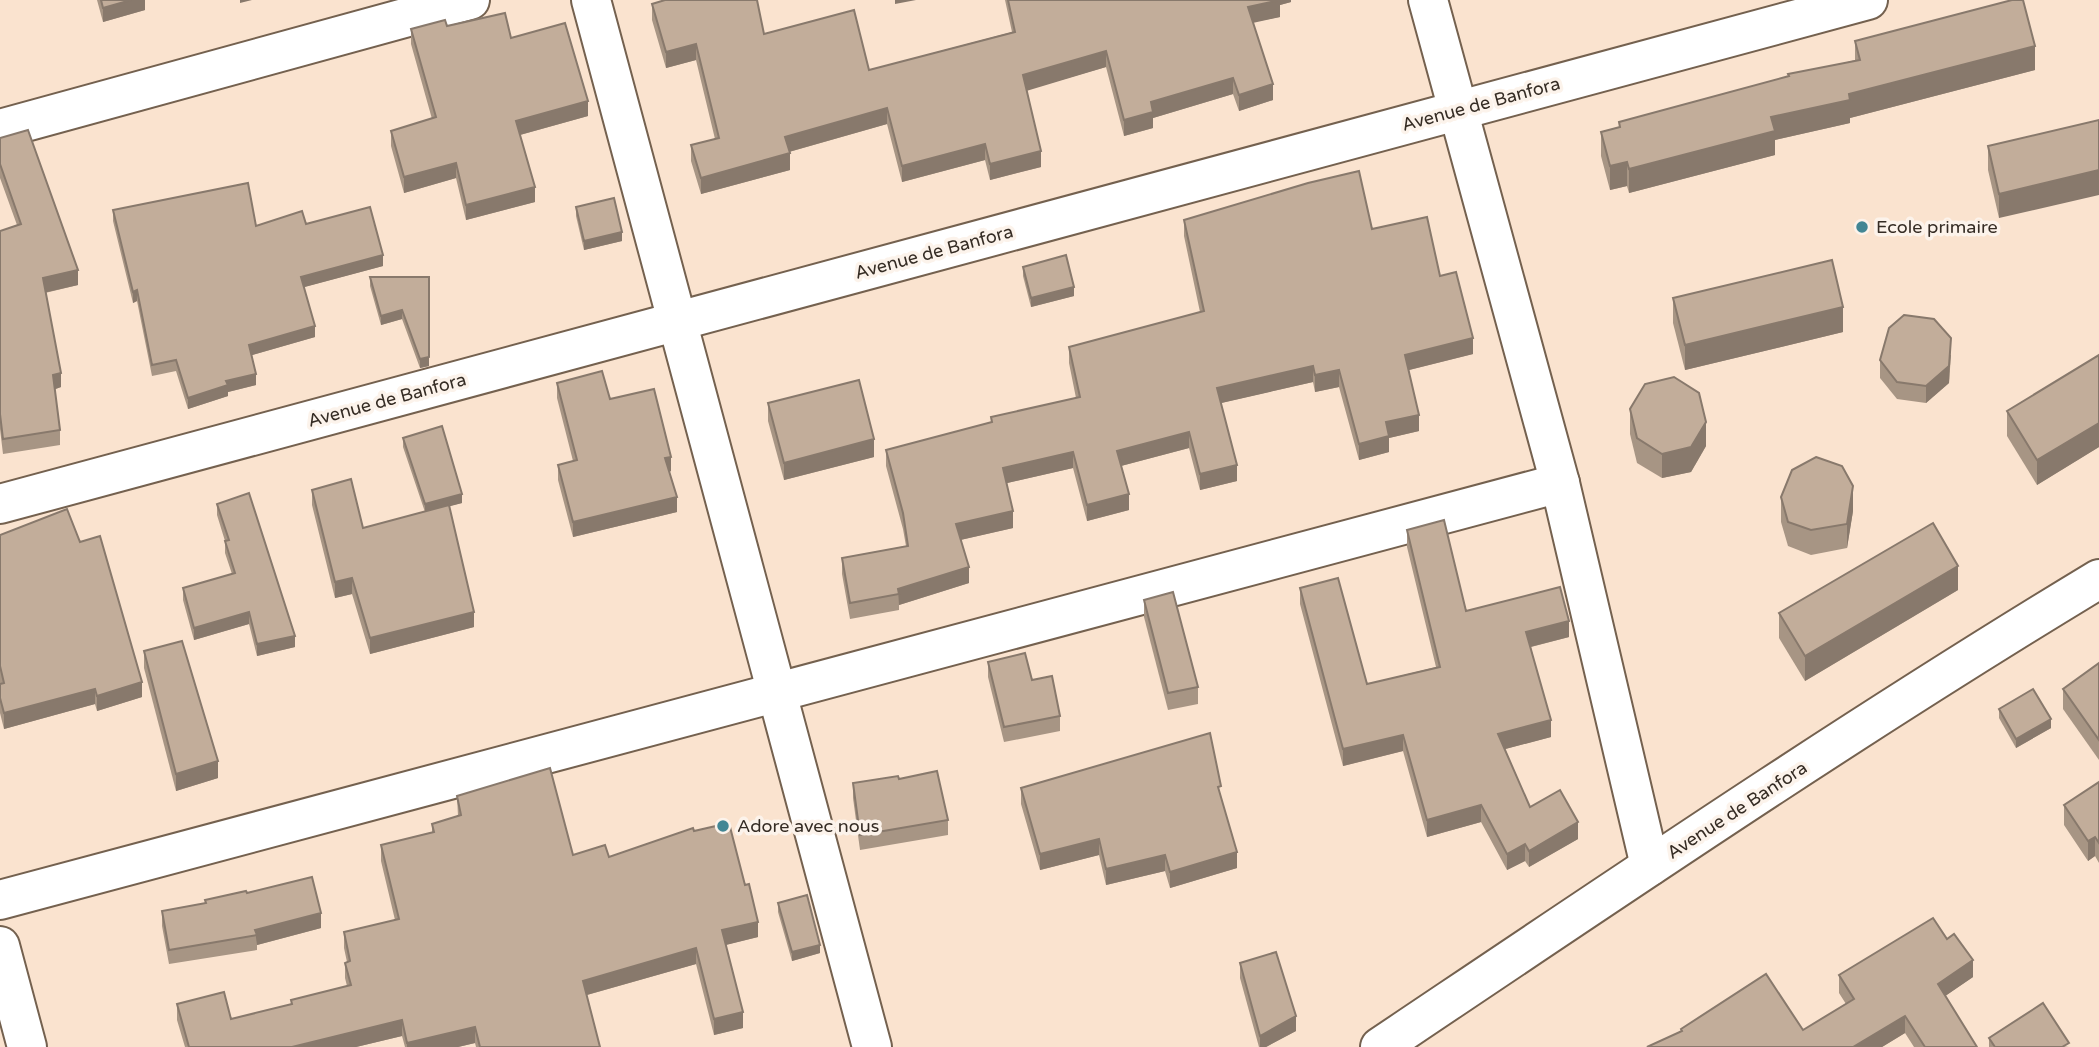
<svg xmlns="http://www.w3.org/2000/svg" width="2099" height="1047" font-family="'Varela Round',sans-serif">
<rect width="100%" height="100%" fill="#fae3cf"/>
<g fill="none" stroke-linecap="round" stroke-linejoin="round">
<defs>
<g id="minor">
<polyline points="591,0 872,1047"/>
<polyline points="1428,0 1560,483 1650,866"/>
<polyline points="0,129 470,0"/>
<polyline points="0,504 1868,0"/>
<polyline points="0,900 1560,483"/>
<polyline points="0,946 27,1047"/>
</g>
<path id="major" d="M1380,1047C1617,888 1854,727 2099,579"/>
</defs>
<!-- minor casing -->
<use href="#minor" stroke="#74614f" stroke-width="42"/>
<!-- major casing -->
<use href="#major" stroke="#74614f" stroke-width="42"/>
<!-- minor -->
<use href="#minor" stroke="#fff" stroke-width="38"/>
<!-- major -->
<use href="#major" stroke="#fff" stroke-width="38"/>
</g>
<!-- wall -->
<g fill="#a79584">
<polygon points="97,0 145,0 145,10 103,22"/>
<polygon points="1005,0 1291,0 1291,2 1280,5 1280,17 1253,22 1273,100 1239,111 1233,94 1153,118 1153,128 1124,136 1106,67 1026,90 1041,167 990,180 985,160 902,182 887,124 789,152 790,170 701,194 691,161 691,145 715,139 696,60 666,68 652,20 652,4 764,34 869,70 1012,32"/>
<polygon points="447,26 511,38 588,116 520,135 535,202 466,220 456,178 404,193 391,146 391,131 432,119 411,44 411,29"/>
<polygon points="1855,41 2035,70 1850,118 1850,123 1775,140 1775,155 1629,193 1627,186 1610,190 1601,156 1601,132 1619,128 1619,122 1855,60"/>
<polygon points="2099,120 1999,218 1988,170 1988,146"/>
<polygon points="0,138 78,285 45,293 61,387 55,389 60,430 60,445 3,454 0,429 0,231 17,225 0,178"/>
<polygon points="576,207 622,241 584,250 576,216"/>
<polygon points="113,210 256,226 306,224 383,266 304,287 315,337 252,355 256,385 228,392 228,396 188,409 176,371 152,376 137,301 133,303 113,221"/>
<polygon points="1184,220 1372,229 1440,276 1473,354 1409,370 1419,431 1389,438 1389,452 1359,460 1339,387 1315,392 1313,382 1221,403 1237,481 1200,490 1189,448 1121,466 1129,510 1087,521 1073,468 1007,483 1013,528 960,540 969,583 899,605 899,610 850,619 842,574 842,558 906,546 903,529 886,466 886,450 991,422 991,417 1076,398 1069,363 1069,347 1200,312 1184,236"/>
<polygon points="1023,267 1074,296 1031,307 1023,276"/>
<polygon points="370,277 429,277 429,366 420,368 402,319 381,325 370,286"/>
<polygon points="1673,298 1843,332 1685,370 1673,323"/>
<polygon points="1951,355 1949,383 1926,403 1897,399 1880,378 1880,360"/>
<polygon points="2099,355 2099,447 2037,485 2007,436 2007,411"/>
<polygon points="557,383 610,399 671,471 669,472 677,512 573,537 558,480 558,465 573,461 557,398"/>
<polygon points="768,403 874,457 784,480 768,421"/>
<polygon points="1630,409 1706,446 1691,472 1662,478 1637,463 1630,434"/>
<polygon points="403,438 462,503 449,506 474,627 370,654 352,594 335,598 312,505 312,490 363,528 425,512 403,447"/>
<polygon points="1781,497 1853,511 1847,548 1811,555 1788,546 1781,522"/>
<polygon points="217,504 295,647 257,656 249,624 194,640 183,600 183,588 232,574 225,553 225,541 217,515"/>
<polygon points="1407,530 1466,611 1569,637 1531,647 1551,737 1505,749 1530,807 1578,839 1529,867 1525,861 1507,870 1481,822 1427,837 1403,751 1343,766 1300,604 1300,588 1367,684 1436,667 1407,547"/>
<polygon points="0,535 142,697 97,711 95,704 4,729 0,713"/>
<polygon points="1958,590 1805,681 1779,638 1779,613"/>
<polygon points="1144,600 1198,687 1198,704 1168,710 1144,617"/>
<polygon points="144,651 218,778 176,791 144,668"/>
<polygon points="988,662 1032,680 1060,716 1060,731 1004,742 988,677"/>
<polygon points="2099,663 2099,760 2063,709 2063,689"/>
<polygon points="1999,709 2051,728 2016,748 1999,718"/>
<polygon points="899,779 948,820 948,835 860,850 853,798 853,783"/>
<polygon points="2099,782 2099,863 2095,856 2088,861 2064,825 2064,805"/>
<polygon points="1021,788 1221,798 1237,868 1170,888 1165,871 1106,885 1099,855 1040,870 1021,804"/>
<polygon points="457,796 573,855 609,857 694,831 758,937 725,945 743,1028 714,1035 696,964 587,995 600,1047 476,1047 475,1043 458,1047 405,1047 402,1036 356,1047 185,1047 177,1020 177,1004 231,1019 291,1004 291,1000 347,986 345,978 345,963 347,962 344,948 344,932 395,920 381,861 381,845 432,832 432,824 458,816"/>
<polygon points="247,893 321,928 257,945 257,950 169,964 162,926 162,911 205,903 205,900"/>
<polygon points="778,903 820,953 792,961 778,912"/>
<polygon points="1947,939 1973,977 1945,996 1977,1047 1914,1047 1905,1033 1882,1047 1647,1047 1681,1032 1681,1029 1803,1030 1846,1004 1839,993 1839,975"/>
<polygon points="1240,963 1296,1031 1266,1047 1259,1047 1240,978"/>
<polygon points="1989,1038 2069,1047 1989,1047"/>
</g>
<!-- shaded-wall -->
<g fill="#88796c">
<polygon points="131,0 145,0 145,10 103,22 103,8"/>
<polygon points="240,0 252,0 240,3"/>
<polygon points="895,0 916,0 895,4"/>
<polygon points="1277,0 1291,0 1291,2 1280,5 1280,17 1248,24 1248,7"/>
<polygon points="696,44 696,60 666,68 666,52"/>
<polygon points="2035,46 2035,70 1850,118 1850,123 1775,140 1775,155 1629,193 1629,169 1771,117 1849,94"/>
<polygon points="1106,51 1106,67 1023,92 1023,75"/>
<polygon points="1233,78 1233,94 1153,118 1153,128 1124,136 1124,120 1151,102"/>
<polygon points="1273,84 1273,100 1239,111 1239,95"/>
<polygon points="588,101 588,116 516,136 516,121"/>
<polygon points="887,108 887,124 785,153 785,137"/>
<polygon points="985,144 985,160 902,182 902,166"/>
<polygon points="1041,151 1041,167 990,180 990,164"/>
<polygon points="790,153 790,170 701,194 701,178"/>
<polygon points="1627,162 1627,186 1610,190 1610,166"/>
<polygon points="456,163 456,178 404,193 404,177"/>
<polygon points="2099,170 2099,195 1999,218 1999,194"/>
<polygon points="535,187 535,202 466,220 466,205"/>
<polygon points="622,232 622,241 584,250 584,241"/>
<polygon points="383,255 383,266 301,288 301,277"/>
<polygon points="78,270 78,285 43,293 43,278"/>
<polygon points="1074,287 1074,296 1031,307 1031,298"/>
<polygon points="137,290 137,301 133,303 133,292"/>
<polygon points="1843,307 1843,332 1685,370 1685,345"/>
<polygon points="402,310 402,319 381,325 381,316"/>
<polygon points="315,326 315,337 249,356 249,345"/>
<polygon points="1473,338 1473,354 1405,371 1405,355"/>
<polygon points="1951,338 1949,383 1926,403 1926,386"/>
<polygon points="429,357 429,366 420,368 420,359"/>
<polygon points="1313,366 1313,382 1217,404 1217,388"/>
<polygon points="1339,370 1339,387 1315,392 1315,375"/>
<polygon points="61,373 61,387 53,390 53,375"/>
<polygon points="256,374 256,385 228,392 228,396 188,409 188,398 226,381"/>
<polygon points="1419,415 1419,431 1389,438 1389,452 1359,460 1359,444 1386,422"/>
<polygon points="1706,422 1706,446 1691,472 1662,478 1662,454"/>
<polygon points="2099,423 2099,447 2037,485 2037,460"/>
<polygon points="1189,432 1189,448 1117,467 1117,451"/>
<polygon points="874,439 874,457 784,480 784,463"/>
<polygon points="1073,452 1073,468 1003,484 1003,468"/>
<polygon points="671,457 671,471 665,473 665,458"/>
<polygon points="1237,465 1237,481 1200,490 1200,474"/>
<polygon points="1853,486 1853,511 1847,548 1847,524"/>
<polygon points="462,494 462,503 425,513 425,504"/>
<polygon points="1129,494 1129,510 1087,521 1087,505"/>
<polygon points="677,497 677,512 573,537 573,522"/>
<polygon points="1013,511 1013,528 956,541 956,524"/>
<polygon points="1958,566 1958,590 1805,681 1805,656"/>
<polygon points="969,567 969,583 899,605 898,589"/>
<polygon points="352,578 352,594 335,598 335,582"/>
<polygon points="249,612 249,624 194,640 194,628"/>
<polygon points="474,612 474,627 370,654 370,638"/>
<polygon points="1569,621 1569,637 1526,648 1526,632"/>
<polygon points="295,636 295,647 257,656 257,644"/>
<polygon points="142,682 142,697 97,711 97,696"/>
<polygon points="95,689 95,704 4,729 4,713"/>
<polygon points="2051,719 2051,728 2016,748 2016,739"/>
<polygon points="1551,720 1551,737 1498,751 1498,734"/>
<polygon points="1403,735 1403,751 1343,766 1343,749"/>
<polygon points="218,761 218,778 176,791 176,774"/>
<polygon points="1481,805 1481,822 1427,837 1427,820"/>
<polygon points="1578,822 1578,839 1529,867 1529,851"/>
<polygon points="2095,837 2095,856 2088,861 2088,841"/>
<polygon points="1099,839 1099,855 1040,870 1040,854"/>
<polygon points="1525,844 1525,861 1507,870 1507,854"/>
<polygon points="1237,852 1237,868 1170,888 1170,872"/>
<polygon points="1165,855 1165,871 1106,885 1106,869"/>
<polygon points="321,913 321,928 257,945 255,930"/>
<polygon points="758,922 758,937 722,946 722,930"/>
<polygon points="820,945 820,953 792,961 792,952"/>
<polygon points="696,948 696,964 583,996 583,981"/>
<polygon points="1973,960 1973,977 1938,1001 1938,984"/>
<polygon points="743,1012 743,1028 714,1035 714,1019"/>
<polygon points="1296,1016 1296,1031 1266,1047 1260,1047 1260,1036"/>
<polygon points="1905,1016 1905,1033 1882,1047 1853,1047"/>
<polygon points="402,1020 402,1036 356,1047 292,1047"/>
<polygon points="475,1027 475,1043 458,1047 407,1047 407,1043"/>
</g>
<!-- building -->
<g fill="#c2ad9a" stroke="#88796c" stroke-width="2">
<polygon points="101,0 131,0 103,8"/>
<polygon points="665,0 757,0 764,34 854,10 869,70 1015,32 1008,0 1280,0 1248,7 1273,84 1239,95 1233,78 1151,102 1153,112 1124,120 1106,51 1023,75 1041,151 990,164 985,144 902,166 887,108 785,137 790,153 701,178 691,145 719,138 696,44 666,52 652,4"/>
<polygon points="2012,0 2023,0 2035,46 1849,94 1850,100 1771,117 1775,131 1629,169 1627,162 1610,166 1601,132 1620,127 1619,122 1789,76 1788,74 1860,60 1855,41"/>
<polygon points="505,13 511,38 565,23 588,101 516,121 535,187 466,205 456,163 404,177 391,131 436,117 411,29 445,20 447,26"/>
<polygon points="2099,120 2099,170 1999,194 1988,146"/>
<polygon points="28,130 78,270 43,278 61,373 53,375 60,430 3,439 0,414 0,231 21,224 0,164 0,138"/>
<polygon points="1359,171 1372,229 1427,217 1440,276 1456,272 1473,338 1405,355 1419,415 1386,422 1389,436 1359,444 1339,370 1315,375 1313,366 1217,388 1237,465 1200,474 1189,432 1117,451 1129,494 1087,505 1073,452 1003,468 1013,511 956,524 969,567 898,589 899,594 850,603 842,558 908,546 903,513 886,450 992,422 991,417 1080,397 1069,347 1204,311 1184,220 1308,183"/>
<polygon points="248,183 256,226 302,211 306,224 370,207 383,255 301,277 315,326 249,345 256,374 226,381 228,385 188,398 176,360 152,365 137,290 133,292 113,210"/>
<polygon points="614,198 622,232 584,241 576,207"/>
<polygon points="1066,255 1074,287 1031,298 1023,267"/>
<polygon points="1832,260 1843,307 1685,345 1673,298"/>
<polygon points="370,277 429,277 429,357 420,359 402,310 381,316"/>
<polygon points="1904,315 1934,319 1951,338 1949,366 1926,386 1897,382 1880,360 1889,328"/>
<polygon points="2099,355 2099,423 2037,460 2007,411"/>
<polygon points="602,371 610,399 654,389 671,457 665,458 677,497 573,522 558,465 577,460 557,383"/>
<polygon points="1674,377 1699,393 1706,422 1691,447 1662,454 1637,438 1630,409 1645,384"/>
<polygon points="859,380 874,439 784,463 768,403"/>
<polygon points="442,426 462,494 425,504 403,438"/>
<polygon points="1816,457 1842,466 1853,486 1847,524 1811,530 1788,522 1781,497 1792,470"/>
<polygon points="351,479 363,528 449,505 474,612 370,638 352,578 335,582 312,490"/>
<polygon points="249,493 295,636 257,644 249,612 194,628 183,588 235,573 225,541 229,540 217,504"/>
<polygon points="67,509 80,542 100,536 142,682 97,696 95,689 4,713 0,698 0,684 4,683 0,666 0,535"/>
<polygon points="1444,520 1466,611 1560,587 1569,621 1526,632 1551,720 1498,734 1530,807 1560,790 1578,822 1529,851 1525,844 1507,854 1481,805 1427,820 1403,735 1343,749 1300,588 1338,578 1367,684 1440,667 1407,530"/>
<polygon points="1933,523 1958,566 1805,656 1779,613"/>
<polygon points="1173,592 1198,687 1168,693 1144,600"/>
<polygon points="182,641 218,761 176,774 144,651"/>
<polygon points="1025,653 1032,680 1052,676 1060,716 1004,727 988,662"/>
<polygon points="2099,663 2099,740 2063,689"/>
<polygon points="2033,689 2051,719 2016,739 1999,709"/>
<polygon points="1210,733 1221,786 1218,787 1237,852 1170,872 1165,855 1106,869 1099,839 1040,854 1021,788"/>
<polygon points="550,768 573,855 605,845 609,857 693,828 694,831 729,823 745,885 749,884 758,922 722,930 743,1012 714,1019 696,948 583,981 600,1047 480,1047 475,1027 407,1043 402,1020 292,1047 189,1047 177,1004 224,992 231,1019 292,1004 291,1000 351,985 345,963 350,961 344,932 399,919 381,845 434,832 432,824 461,815 457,796"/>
<polygon points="937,771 948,820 860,835 853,783 898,776 899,779"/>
<polygon points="2099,782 2099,843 2095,837 2088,841 2064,805"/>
<polygon points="312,877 321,913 255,930 257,935 169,950 162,911 206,903 205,900 246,891 247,893"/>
<polygon points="807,895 820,945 792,952 778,903"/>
<polygon points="1933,918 1947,939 1954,934 1973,960 1938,984 1977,1047 1925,1047 1905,1016 1853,1047 1647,1047 1682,1031 1681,1029 1766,974 1803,1030 1854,999 1839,975"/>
<polygon points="1276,952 1296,1016 1260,1036 1240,963"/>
<polygon points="2043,1003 2069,1043 2062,1047 1995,1047 1989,1038"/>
</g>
<!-- markers -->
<g fill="#428694" stroke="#fcf3eb" stroke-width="2.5">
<circle cx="1862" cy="227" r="7"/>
<circle cx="723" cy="826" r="7"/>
</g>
<g text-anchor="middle" stroke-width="7" stroke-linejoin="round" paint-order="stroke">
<!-- street labels -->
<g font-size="18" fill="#352c24" stroke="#fcf3eb">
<text transform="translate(1481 104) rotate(-15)" y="6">Avenue de Banfora</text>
<text transform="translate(934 252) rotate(-15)" y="6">Avenue de Banfora</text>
<text transform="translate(387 400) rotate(-15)" y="6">Avenue de Banfora</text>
<text transform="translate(1737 810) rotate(-33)" y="6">Avenue de Banfora</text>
</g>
<!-- poi labels -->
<g font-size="18" fill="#352c24" stroke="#fcf3eb" text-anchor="start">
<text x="1876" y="233">Ecole primaire</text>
<text x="737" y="832">Adore avec nous</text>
</g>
</g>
</svg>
